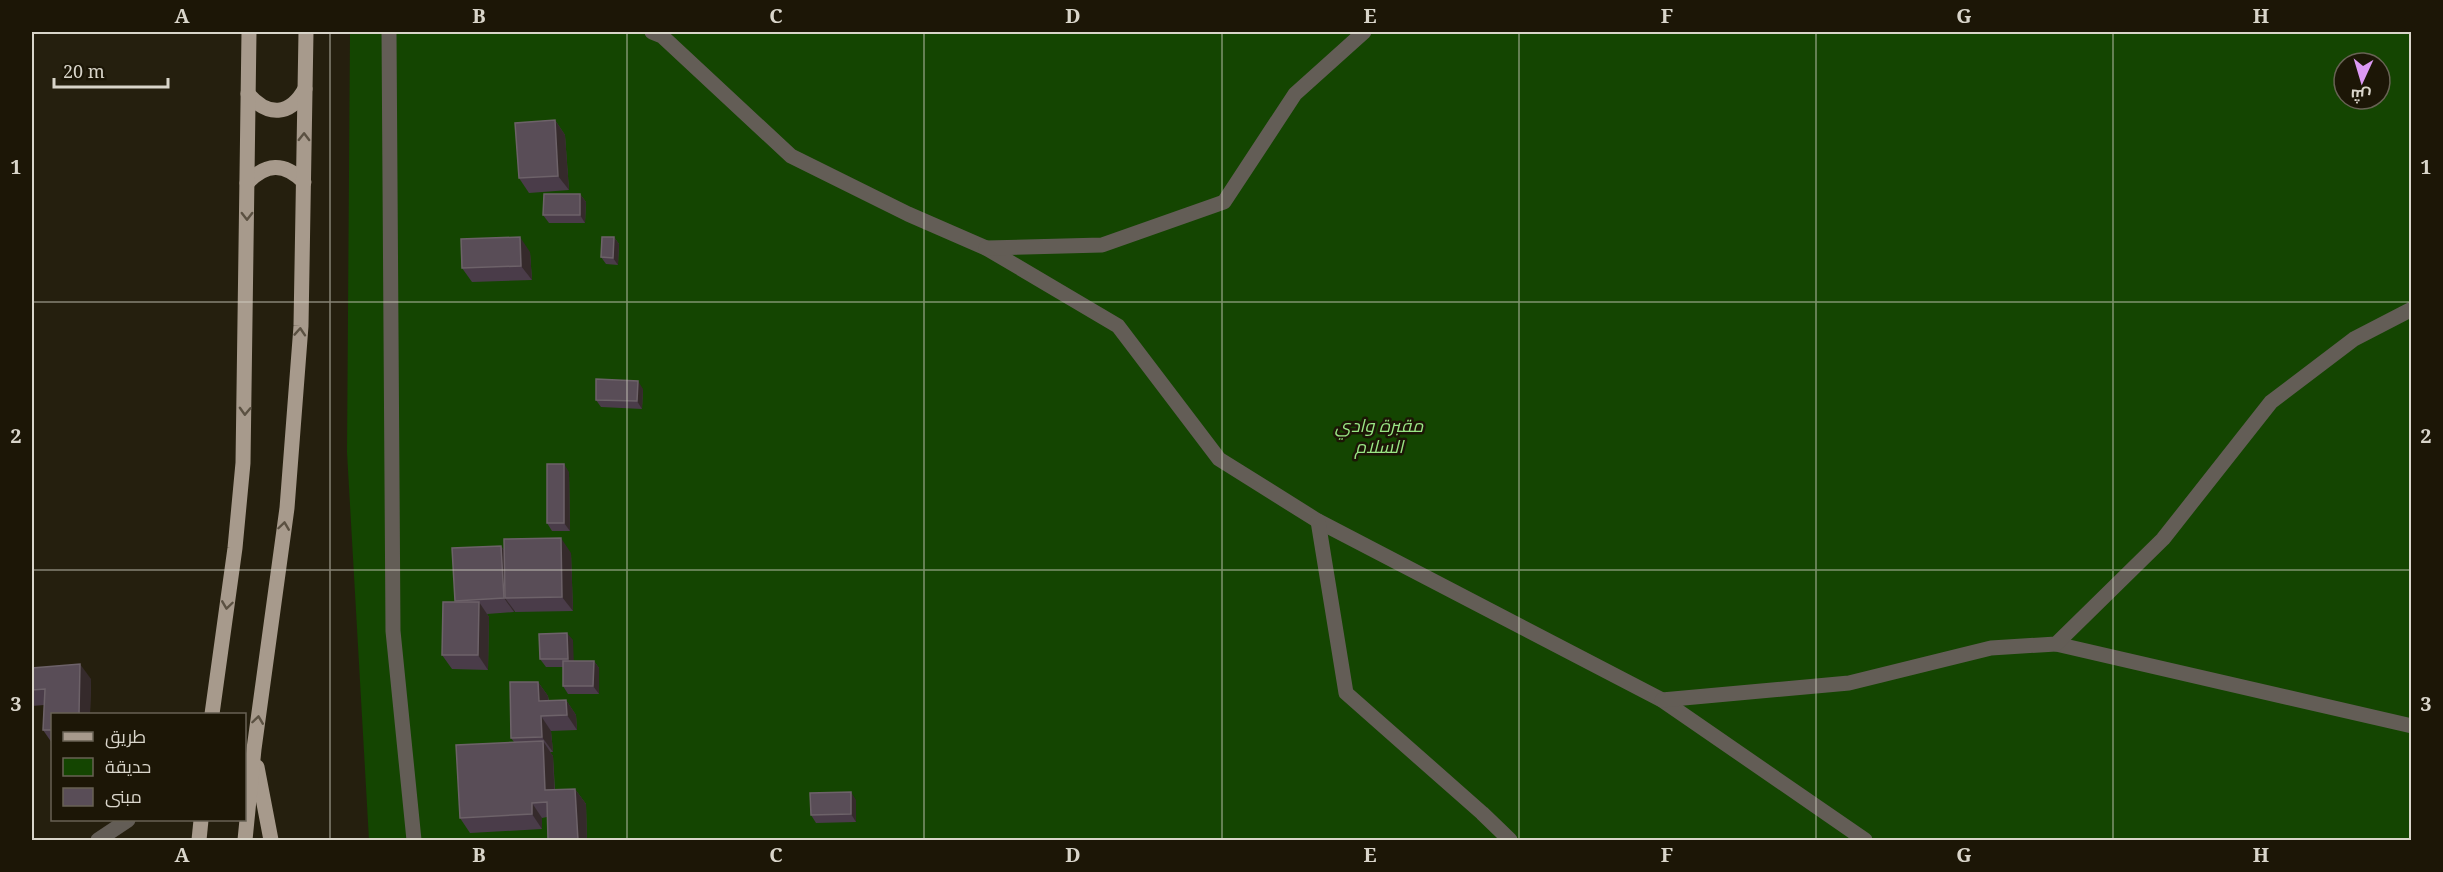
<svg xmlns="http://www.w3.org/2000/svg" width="2443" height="872" font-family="'Noto Serif',Cairo,serif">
<rect width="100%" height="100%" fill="#251f0e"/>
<!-- green -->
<path fill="#144501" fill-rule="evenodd" d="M350,32H2411V840H369L347,452ZM2344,63H2380V99H2344Z"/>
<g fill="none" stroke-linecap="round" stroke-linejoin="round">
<!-- minor -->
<g stroke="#635d56" stroke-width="15">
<polyline points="389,32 393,631 414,840"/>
<polyline points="652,32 662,36 791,156 908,214 986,248 1118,326 1219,459 1318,521 1662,700 1865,840"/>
<polyline points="986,248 1102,245 1224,202 1295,94 1364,32"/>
<polyline points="1318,521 1346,693 1482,813 1510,840"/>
<polyline points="2056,644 2412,726"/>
<polyline points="1662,700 1849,683 1991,648 2056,644 2163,539 2271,402 2354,339 2412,309"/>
<polyline points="98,840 128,820"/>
</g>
<!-- major -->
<g stroke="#a79a8c" stroke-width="15">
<path d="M248,94C268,117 290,116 305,89"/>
<path d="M247,183C266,163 284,162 304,182"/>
<polyline points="212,714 235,548 243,463 249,32"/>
<polyline points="257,767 271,840"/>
<polyline points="199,840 201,820"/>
<polyline points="245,840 254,749 287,508 301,326 306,32"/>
</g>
</g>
<!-- wall -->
<g fill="#4a3c49">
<polygon points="555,120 565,135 569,190 529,193 519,178"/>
<polygon points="580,194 586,202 585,223 549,223 543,215"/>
<polygon points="614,237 619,244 618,265 606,264 601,257"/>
<polygon points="530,252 532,280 472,282 462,268"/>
<polygon points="643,389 642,409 601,407 596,400"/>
<polygon points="569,472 570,531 552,531 547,523"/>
<polygon points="501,546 504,550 571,553 573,611 515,612 514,610 514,612 487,614 489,617 488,670 452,669 442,655 456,602 455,601"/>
<polygon points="573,640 573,661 594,661 599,668 599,694 568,694 563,686 563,667 546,667 540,659"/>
<polygon points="32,668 91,679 90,714 52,714 52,743 43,730 44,705 32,706"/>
<polygon points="538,682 548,696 549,701 566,700 576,715 577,730 551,731 553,752 550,752 553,756 555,790 575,789 586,804 587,840 548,840 547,817 542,818 542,829 470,833 460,818 514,742 511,738"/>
<polygon points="856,800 856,822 816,823 811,815"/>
</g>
<!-- shaded-wall -->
<g fill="#352a2b">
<polygon points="555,120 565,135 569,190 558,176"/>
<polygon points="580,194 586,202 585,223 580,215"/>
<polygon points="520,237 530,252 532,280 521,266"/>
<polygon points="614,237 619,244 618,265 613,258"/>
<polygon points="638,381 643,389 642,409 637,401"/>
<polygon points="564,464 569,472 570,531 564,523"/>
<polygon points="561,538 571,553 573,611 562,597"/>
<polygon points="501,546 511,561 505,598 514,610 514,612 504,598"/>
<polygon points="479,602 489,617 488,670 478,655"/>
<polygon points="567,633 573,640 574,667 568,659"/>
<polygon points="594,661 599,668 599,694 593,686"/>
<polygon points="80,664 91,679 90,714 79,714"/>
<polygon points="538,682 548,696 549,716 539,701"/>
<polygon points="566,700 576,715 577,730 567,715"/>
<polygon points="541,716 551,731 553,752 542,737"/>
<polygon points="543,741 553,756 555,805 545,790"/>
<polygon points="575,789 586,804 587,840 578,840"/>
<polygon points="851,792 856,800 856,822 851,814"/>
<polygon points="532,803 542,818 542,829 532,814"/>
</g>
<!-- building -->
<g fill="#594d57" stroke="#6d6269" stroke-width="1.5">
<polygon points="555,120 558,176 519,178 515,123"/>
<polygon points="544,194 580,194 580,215 543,215"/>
<polygon points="520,237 521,266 462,268 461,239"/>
<polygon points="602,237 614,237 613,258 601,257"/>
<polygon points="596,379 638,381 637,401 596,400"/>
<rect x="547" y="464" width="17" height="59"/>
<polygon points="561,538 562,597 505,598 504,539"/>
<polygon points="501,546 504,598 455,601 452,548"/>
<polygon points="443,602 479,602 478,655 442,655"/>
<polygon points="567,633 568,659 540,659 539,634"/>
<polygon points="563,661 594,661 593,686 563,686"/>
<polygon points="80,664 79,714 52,714 52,730 43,730 45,689 32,690 32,668"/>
<polygon points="510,682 538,682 539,701 566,700 567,715 541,716 542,737 511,738"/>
<polygon points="543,741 545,790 575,789 578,840 548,840 547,802 532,803 532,814 460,818 456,745"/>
<polygon points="851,792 851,814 811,815 810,793"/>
</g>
<!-- one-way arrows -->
<defs><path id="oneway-chevron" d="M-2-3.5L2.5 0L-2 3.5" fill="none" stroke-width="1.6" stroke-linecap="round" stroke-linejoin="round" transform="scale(1.5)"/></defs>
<g stroke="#5b5142">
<use href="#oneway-chevron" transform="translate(304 137) rotate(-89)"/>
<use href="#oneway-chevron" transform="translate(247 216) rotate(90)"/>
<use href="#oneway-chevron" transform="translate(300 332) rotate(-86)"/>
<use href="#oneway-chevron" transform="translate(245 411) rotate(92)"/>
<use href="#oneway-chevron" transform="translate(284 526) rotate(-82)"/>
<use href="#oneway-chevron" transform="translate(227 605) rotate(98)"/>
<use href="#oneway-chevron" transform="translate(258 720) rotate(-82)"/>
</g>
<!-- grid -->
<path fill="none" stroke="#d9d5ca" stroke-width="1.5" stroke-opacity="0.55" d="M330,32V840M627,32V840M924,32V840M1222,32V840M1519,32V840M1816,32V840M2113,32V840M32,302H2412M32,570H2412"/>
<g text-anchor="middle" stroke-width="5" stroke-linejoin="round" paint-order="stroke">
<!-- park labels -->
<g font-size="18" font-style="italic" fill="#9ae685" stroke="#1c1606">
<text x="1379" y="432">مقبرة وادي<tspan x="1379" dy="21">السلام</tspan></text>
</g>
</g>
<!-- border -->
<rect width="2443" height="872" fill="none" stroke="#1c1606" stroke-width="66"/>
<!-- legend -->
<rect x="51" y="713" width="195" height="108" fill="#1c1606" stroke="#686254" stroke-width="1.5"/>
<rect x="63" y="732" width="30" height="9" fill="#a79a8c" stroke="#686254" stroke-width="1.5"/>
<text x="105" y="743" font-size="18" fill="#d9d5ca">طريق</text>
<rect x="63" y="758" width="30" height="18" fill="#144501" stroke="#686254" stroke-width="1.5"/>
<text x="105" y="773" font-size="18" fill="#d9d5ca">حديقة</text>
<rect x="63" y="788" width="30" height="18" fill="#594d57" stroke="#686254" stroke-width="1.5"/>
<text x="105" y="803" font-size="18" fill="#d9d5ca">مبنى</text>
<!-- north arrow -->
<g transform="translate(2362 81) rotate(184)"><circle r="28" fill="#1c1606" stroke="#686254" stroke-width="1.5"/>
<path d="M0-4.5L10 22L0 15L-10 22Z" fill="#dc99f4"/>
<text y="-9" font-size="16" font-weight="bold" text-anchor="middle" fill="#d9d5ca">ش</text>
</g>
<!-- scale -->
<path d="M54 78v9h114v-9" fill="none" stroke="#d9d5ca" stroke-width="3"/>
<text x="63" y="78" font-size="18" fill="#d9d5ca" stroke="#1c1606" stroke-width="4.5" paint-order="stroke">20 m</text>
<rect x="33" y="33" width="2377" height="806" fill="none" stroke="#d9d5ca" stroke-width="2"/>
<g font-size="20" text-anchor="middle" font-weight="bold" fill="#d9d5ca">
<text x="182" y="23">A</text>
<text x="479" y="23">B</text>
<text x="776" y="23">C</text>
<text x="1073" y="23">D</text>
<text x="1370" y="23">E</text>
<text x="1667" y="23">F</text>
<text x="1964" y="23">G</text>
<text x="2261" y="23">H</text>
<text x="16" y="174">1</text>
<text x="2426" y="174">1</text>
<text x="16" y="443">2</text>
<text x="2426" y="443">2</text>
<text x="16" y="711">3</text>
<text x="2426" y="711">3</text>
<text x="182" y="862">A</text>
<text x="479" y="862">B</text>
<text x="776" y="862">C</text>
<text x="1073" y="862">D</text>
<text x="1370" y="862">E</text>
<text x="1667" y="862">F</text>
<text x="1964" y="862">G</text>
<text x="2261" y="862">H</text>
</g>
</svg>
